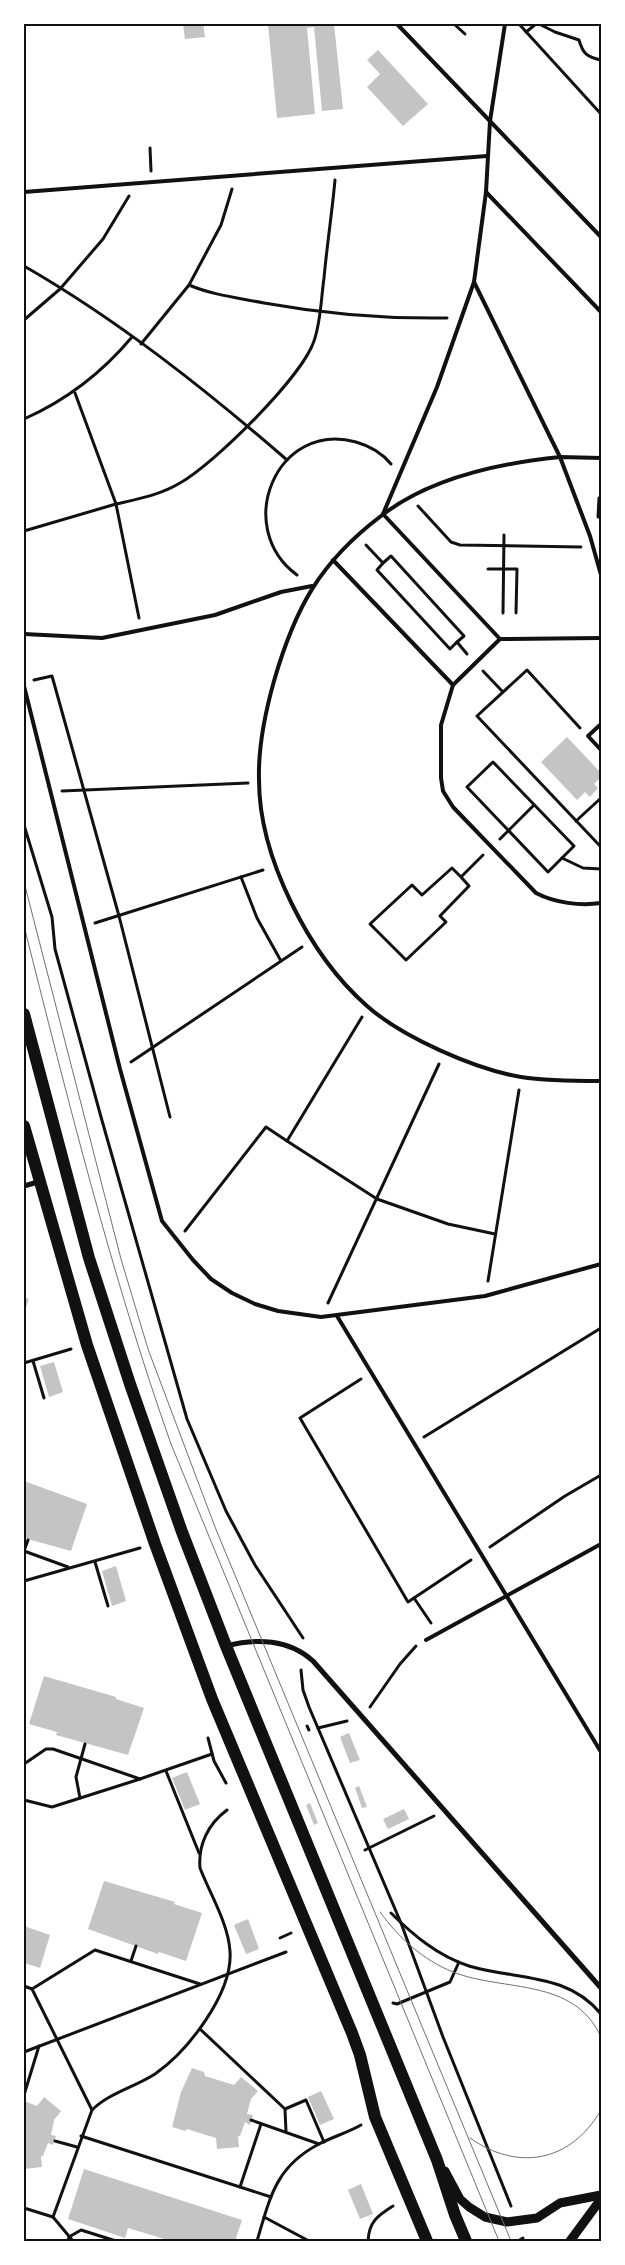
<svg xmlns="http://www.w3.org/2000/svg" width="625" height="2265" font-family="Mulish,sans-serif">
<rect width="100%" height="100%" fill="#fff"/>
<!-- building -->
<g fill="#c4c4c4">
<polygon points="183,24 203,24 205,37 185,39"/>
<polygon points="268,24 334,24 343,109 322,111 314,27 307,28 315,114 277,118"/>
<polygon points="378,50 428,104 403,126 367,87 380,74 367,60"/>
<polygon points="567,737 601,773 601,777 594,784 598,788 590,797 585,792 577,800 541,762"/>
<polygon points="24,1297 29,1299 24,1313"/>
<polygon points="54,1362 63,1392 49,1397 40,1366"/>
<polygon points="24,1481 87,1504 71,1551 24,1538"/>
<polygon points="116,1566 126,1601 112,1606 102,1571"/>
<polygon points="44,1676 116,1697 116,1699 144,1708 128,1755 56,1735 57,1732 29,1724"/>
<polygon points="349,1733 360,1760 350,1763 340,1737"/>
<polygon points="187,1772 200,1804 185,1810 172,1778"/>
<polygon points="359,1786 367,1807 362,1808 355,1788"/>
<polygon points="310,1803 318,1823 314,1825 306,1805"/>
<polygon points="404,1809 409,1819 388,1829 383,1819"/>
<polygon points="104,1881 175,1902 174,1904 202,1913 186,1961 159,1952 158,1954 88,1929"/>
<polygon points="248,1919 259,1949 246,1954 234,1925"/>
<polygon points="24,1926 50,1935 40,1968 24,1963"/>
<polygon points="192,2068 204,2072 205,2076 234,2085 241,2077 258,2091 251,2099 247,2114 253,2115 250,2125 245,2122 240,2136 238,2136 239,2147 217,2149 216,2138 187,2129 185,2131 172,2127 181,2092"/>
<polygon points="321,2091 334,2119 320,2125 308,2097"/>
<polygon points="44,2097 61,2111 54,2120 51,2135 56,2136 53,2145 48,2143 43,2156 41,2156 42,2167 24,2169 24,2101 37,2106"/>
<polygon points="84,2169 242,2220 235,2241 171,2241 128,2228 125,2238 68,2219"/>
<polygon points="361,2184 373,2214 360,2219 348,2190"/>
</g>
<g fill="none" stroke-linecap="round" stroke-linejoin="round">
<!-- path -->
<g stroke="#111" stroke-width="3">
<polyline points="454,24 465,34"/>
<polyline points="519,24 601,114"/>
<path d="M539,24L555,32L579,40C583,54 587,57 601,60"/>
<polyline points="526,32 536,24"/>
<polyline points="150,148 151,171"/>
<path d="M24,266C118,320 205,389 287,460"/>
<path d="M189,285C212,295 239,298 264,303C325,314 385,319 447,318"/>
<polyline points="24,320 60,289 103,239 129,196"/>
<polyline points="141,344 189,285 221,225 232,189"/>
<path d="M75,393L116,504C138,499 160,495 180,483C214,464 302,377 314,341C321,321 321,299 324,278C327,245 332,213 335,180"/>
<path d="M24,419C67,400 101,374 132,337"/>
<polyline points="601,498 599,498 598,517 601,517"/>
<polyline points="418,506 451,542 460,545 581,547"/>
<polyline points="24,531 116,504 139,618"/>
<polyline points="366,545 383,563 391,556 464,636 457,642 467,654"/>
<polyline points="383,563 377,570 450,649 457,642"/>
<polyline points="488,569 517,569 516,613"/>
<path d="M297,575C232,527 277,420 356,442C370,446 382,453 391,464"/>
<polyline points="503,613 504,535"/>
<polyline points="483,671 502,691"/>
<polyline points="34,680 52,676 119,916 170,1117"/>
<polyline points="580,728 527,670 477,716 601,847"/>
<polygon points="493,762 574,846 548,872 467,787"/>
<polyline points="62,791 248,783"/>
<polyline points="576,821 601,798"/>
<polyline points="24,825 52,917 55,949 101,1117 187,1419 226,1511 255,1565 303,1638"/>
<polyline points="500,839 534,805"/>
<polyline points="562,858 583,868 601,869"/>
<polyline points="241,877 257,918 281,961"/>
<polyline points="461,877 452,868 422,895 412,885 370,924 406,960 446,922 440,916 469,886 461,877 483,855"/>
<polyline points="95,923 263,870"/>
<polyline points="131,1062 302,947"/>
<polyline points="287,1141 377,1199 448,1224 495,1234"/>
<polyline points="185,1231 266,1127 287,1141 362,1017"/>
<polyline points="488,1281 519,1090"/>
<polyline points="328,1303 439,1064"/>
<polyline points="33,1361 44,1398"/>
<polyline points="24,1363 71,1349"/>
<polyline points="361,1379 300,1418 408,1602 471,1560"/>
<polyline points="424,1437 601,1328"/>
<polyline points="490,1547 565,1496 601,1475"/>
<polyline points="24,1551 68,1567"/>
<polyline points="24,1551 28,1540"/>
<polyline points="95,1562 108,1606"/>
<polyline points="24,1581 140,1548"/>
<polyline points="414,1598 431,1623"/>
<polyline points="301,1670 303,1690 309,1707 401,1923 443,2037 511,2206"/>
<polyline points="370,1707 400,1664 416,1646"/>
<polyline points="307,1726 309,1730"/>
<polyline points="318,1728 347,1721"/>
<polyline points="208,1738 214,1761 226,1783"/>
<polyline points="24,1764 46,1749 53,1749 140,1779 212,1754"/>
<polyline points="166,1771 199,1853"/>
<polyline points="80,1798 76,1777 85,1744"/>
<polyline points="24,1800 52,1807 140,1779"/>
<polyline points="365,1850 434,1816"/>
<path d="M391,1913C413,1935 438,1956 469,1966C515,1980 567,1972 601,2014"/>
<polyline points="280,1938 291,1933"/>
<polyline points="131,1961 136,1946"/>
<polyline points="24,1986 32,1989 92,2110"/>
<polyline points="32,1989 95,1950 200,1984"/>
<polyline points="393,2003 397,2004 450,1982 459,1962"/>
<polyline points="200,2029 285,2109 286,2132"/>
<polyline points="24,2052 286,1952"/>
<polyline points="24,2095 39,2046"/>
<polyline points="285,2109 306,2100 324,2142"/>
<polyline points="251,2120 319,2144"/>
<polyline points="81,2136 271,2197"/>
<polyline points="55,2141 77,2147"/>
<polyline points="240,2187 261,2124"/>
<polyline points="24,2208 53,2217 73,2241"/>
<path d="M53,2217L92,2110C109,2093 135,2087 155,2074C188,2051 233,1993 230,1951C228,1923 210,1894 200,1868C198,1845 208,1824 227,1810"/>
<polyline points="264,2217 309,2241"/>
<polyline points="68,2241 69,2237 81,2230 116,2241"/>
<path d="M257,2241C270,2198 275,2167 319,2144C332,2137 347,2133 361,2125"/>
<path d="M368,2241C369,2222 377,2216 393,2206"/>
<polyline points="518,2241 523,2238"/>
</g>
<!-- service -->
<g stroke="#111" stroke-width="4">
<polyline points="397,24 601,237"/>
<polyline points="24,192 487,156"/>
<polyline points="486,192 601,312"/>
<path d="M474,282L560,457C500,463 431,477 381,516C320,562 295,608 274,681C265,713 258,746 259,780C259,857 309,955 367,1006C402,1037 474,1069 521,1077C547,1081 574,1081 601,1081"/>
<polyline points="601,458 560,457 590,536 601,575"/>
<polyline points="383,514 437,387 474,282 486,192 490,121 505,24"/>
<polyline points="383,514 500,639 453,685"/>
<path d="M333,560L453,685L441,725V778L443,791L453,807L536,893C555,903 580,906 601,903"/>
<polyline points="24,634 102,638 215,615 281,592 312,586"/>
<polyline points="500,639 601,638"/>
<polyline points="24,686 120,1069 162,1221 193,1260 211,1279 232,1293 255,1304 278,1311 321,1317 485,1296 601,1264"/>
<polyline points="601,724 588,736 601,750"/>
<polyline points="337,1316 601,1752"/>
<polyline points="426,1640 601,1544"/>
</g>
<!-- minor -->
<g stroke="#111" stroke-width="5">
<polyline points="24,1186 38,1182"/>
<path d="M226,1646C256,1638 289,1639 313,1661L601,1988"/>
</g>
<!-- tertiary -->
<g stroke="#111" stroke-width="9">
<polyline points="445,2171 460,2199 469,2207 485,2217 507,2222 537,2218 560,2203 601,2195"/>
<polyline points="570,2241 601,2199"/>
</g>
<!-- primary -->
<g stroke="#111" stroke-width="12">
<polyline points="24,1014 89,1258 130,1384 182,1532 226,1646 437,2160 455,2215 466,2241"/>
<polyline points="24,1126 87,1345 155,1544 212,1699 352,2033 360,2055 375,2117 427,2241"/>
</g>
<!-- tram -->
<g stroke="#707070" stroke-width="1">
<polyline points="24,882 121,1259 148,1349 215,1527 511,2241"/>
<path d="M24,926C68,1100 111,1274 171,1444L499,2241"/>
<path d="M380,1912C399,1938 423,1960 453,1972C504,1992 574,1977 601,2037"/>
<path d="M470,2138C518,2172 571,2162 601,2110"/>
</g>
</g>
<!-- border -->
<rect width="625" height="2265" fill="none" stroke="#ffffff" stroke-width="50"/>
<rect x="25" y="25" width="575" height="2215" fill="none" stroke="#111" stroke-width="2"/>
</svg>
